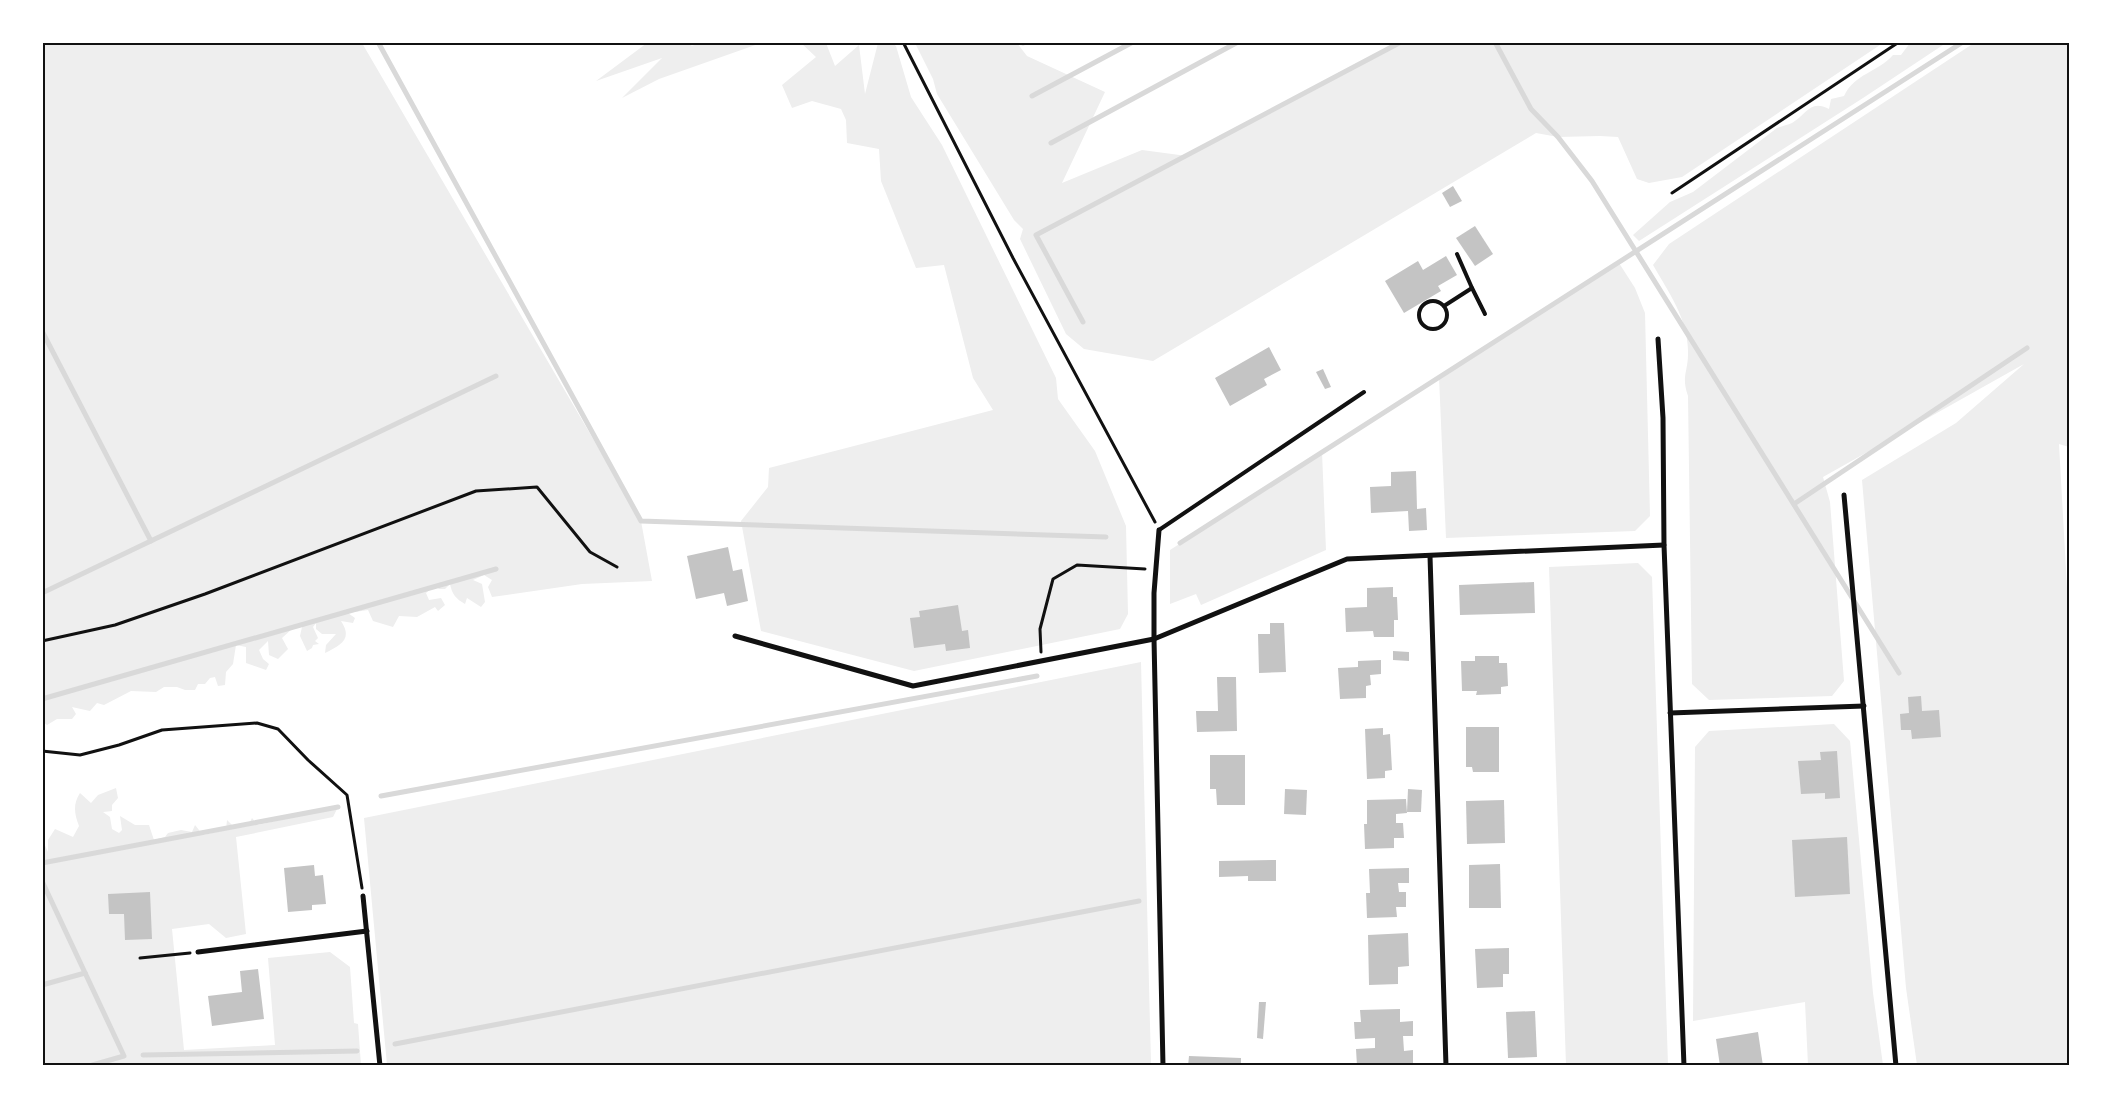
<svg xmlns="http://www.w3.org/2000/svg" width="2112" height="1108" font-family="Manrope,sans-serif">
<rect width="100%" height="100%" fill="#fff"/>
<!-- green -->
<g fill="#eee">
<path d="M42,43H362L641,521L652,581L582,584L492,597L488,587L492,580L484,575L473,580L482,584L485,602L481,607L467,598L465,604C456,599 452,594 450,584L445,589H439L435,585L426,593L429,600L441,598L445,605L438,611L435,607L417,617L399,616L393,627L373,621L368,610L348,613L355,618L353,623L341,621C353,639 341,645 325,653L326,645L336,634H322L316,629V623L313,627L318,638L315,641L319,644L313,645L312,648L307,651L300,636L302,627L293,628L282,638L288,649L278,659L269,655L268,641L259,650L263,659L269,664L266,670L246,663V647L236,645L233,664L226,672L225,685L218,686L215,677L210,678L205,684H198L195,690H185L177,687H164L156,692L131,691L104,705L97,703L90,711L72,707L76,714L72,719H57L47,725L43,722Z"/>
<polygon points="702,43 772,43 761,43 659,79 622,98 662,58 596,81 647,43 693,43 691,46"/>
<polygon points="801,43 826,43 835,66 859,45 865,94 878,43 892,43 896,46 911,97 942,145 1056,378 1058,399 1095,451 1126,526 1128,614 1120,629 914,671 761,631 741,521 768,487 769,468 993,410 973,378 944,265 916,268 881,181 879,149 847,143 846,120 841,109 812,101 792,108 782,85 816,57"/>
<polygon points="915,43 1017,43 1027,56 1105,92 1062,183 1142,150 1187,156 1401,43 1883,43 1682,177 1649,183 1637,179 1618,137 1600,136 1558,137 1536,133 1153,361 1084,349 1066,334 1020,239 1023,229 1014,220 937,94 933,79"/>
<path d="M1910,43H1946L1863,98L1639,241L1633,235L1670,202L1693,192L1777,128C1782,126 1788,125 1792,123C1807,114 1810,99 1829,109L1831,99L1844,96C1855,73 1877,73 1893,55H1901Z"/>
<path d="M1974,43H2069V447L2059,444L2070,642L2069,1065H1917L1906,988L1862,480L1956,423L2024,364L1823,477L1830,502L1844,681L1832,696L1709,700L1692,684L1688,396C1681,376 1688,372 1688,354C1689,320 1669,293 1653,265L1669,244Z"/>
<polygon points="1619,263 1635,288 1645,313 1650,516 1635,531 1446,538 1439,377"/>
<polygon points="1322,452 1326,550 1201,605 1196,594 1170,604 1170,550"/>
<polygon points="1638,563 1652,577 1668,1065 1566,1065 1549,567"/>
<polygon points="1141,662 1151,1065 387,1065 364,818"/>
<polygon points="1834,724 1850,741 1873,993 1883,1065 1808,1065 1805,1002 1693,1021 1695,747 1709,731"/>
<path d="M116,788L118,798L112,805V811L103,812L110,817L112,829L119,833L122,830L120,816L135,825H149L154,840L165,837L168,833L181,830L192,832L195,825L203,835L226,830L227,820L235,828L248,826L252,818L258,825L338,807L333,817L236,837L246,934L226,938L209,924L172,929L184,1050L275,1045L268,958L330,952L350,967L354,1023L358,1024L361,1065H43V841L48,852V840L55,829L73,837L79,826C74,813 73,804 80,793L91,803L98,795Z"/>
</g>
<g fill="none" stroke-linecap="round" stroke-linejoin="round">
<!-- stream -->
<g stroke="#d9d9d9" stroke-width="5">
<polyline points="378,42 641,521 1106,537"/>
<polyline points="1495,42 1531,109 1558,137 1592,181 1899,673"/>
<polyline points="1023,43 1023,42"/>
<polyline points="1032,96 1133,42"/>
<polyline points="1051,143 1238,42"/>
<polyline points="1083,322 1036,235 1401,42"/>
<polyline points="42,331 151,541"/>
<polyline points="1794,504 2027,348"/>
<polyline points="1180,543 1963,42"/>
<polyline points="42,593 496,376"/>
<polyline points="42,699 496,569"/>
<polyline points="381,796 1037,676"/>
<polyline points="42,863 338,807"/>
<polyline points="42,881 124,1056 89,1066"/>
<polyline points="42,985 85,973"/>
<polyline points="395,1044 1139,901"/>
<polyline points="143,1055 357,1051"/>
</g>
</g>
<!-- building -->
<g fill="#c4c4c4">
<polygon points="1453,186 1462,201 1450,207 1442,193"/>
<polygon points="1475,226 1493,254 1475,266 1456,238"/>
<polygon points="1446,256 1457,275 1438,286 1441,291 1404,313 1385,281 1418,261 1423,270"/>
<polygon points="1269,347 1281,370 1264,379 1267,385 1230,406 1215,378"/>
<polygon points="1323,369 1331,387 1325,389 1316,372"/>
<polygon points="1416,471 1417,509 1426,508 1427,530 1409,531 1408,511 1371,513 1370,487 1391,486 1391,472"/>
<polygon points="728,547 733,571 742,569 748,601 727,606 724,593 696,599 687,556"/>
<polygon points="1534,582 1535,613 1460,615 1459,585"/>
<polygon points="1393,587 1393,597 1397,597 1398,620 1394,620 1394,637 1374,637 1373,631 1346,632 1345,608 1367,607 1367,588"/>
<polygon points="958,605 962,631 968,630 970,648 946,651 945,644 914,648 910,618 920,617 919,611"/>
<polygon points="1270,623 1284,623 1286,672 1259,673 1258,634 1270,634"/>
<polygon points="1393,651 1409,652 1409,661 1393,660"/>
<polygon points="1475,656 1499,656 1499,663 1507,663 1508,686 1501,687 1501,694 1476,695 1477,691 1462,691 1461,661 1475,661"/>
<polygon points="1381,660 1381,674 1370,675 1371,685 1366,686 1366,698 1340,699 1338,668 1358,667 1358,661"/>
<polygon points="1217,677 1236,677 1237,731 1197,732 1196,711 1218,711"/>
<polygon points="1921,696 1922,711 1939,710 1941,737 1912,739 1911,730 1901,730 1900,714 1909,713 1908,697"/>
<polygon points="1466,727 1499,727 1499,772 1473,772 1472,767 1466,767"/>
<polygon points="1383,728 1383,735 1390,734 1392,770 1385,771 1385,778 1367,779 1365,729"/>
<polygon points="1837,751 1840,798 1825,799 1825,793 1801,794 1798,761 1821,760 1820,752"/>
<polygon points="1210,755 1245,755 1245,805 1217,805 1216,789 1210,789"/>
<polygon points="1285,789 1307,790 1306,815 1284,814"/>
<polygon points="1408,789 1422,790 1421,812 1407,812"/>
<polygon points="1406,799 1407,813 1396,814 1396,823 1403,823 1404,838 1394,838 1394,848 1365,849 1364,824 1367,824 1367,800"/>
<polygon points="1504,800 1505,843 1467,844 1466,801"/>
<polygon points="1847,837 1850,894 1795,897 1792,840"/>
<polygon points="1276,860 1276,881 1248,881 1248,876 1219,877 1219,861"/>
<polygon points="1500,864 1501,908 1469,908 1469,865"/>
<polygon points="314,865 315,876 323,875 326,904 312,905 312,910 288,912 284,868"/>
<polygon points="1409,868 1409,883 1398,883 1399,892 1406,892 1406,907 1396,907 1397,917 1367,918 1366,893 1370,893 1369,869"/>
<polygon points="150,892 152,939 125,940 124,914 109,914 108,894"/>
<polygon points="1408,933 1409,966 1398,967 1398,984 1369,985 1368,935"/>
<polygon points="1509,948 1509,974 1503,974 1503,987 1477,988 1475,949"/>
<polygon points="258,969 264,1019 212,1026 208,996 242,992 240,971"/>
<polygon points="1259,1002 1266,1002 1263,1039 1257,1038"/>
<polygon points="1400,1009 1400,1022 1413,1021 1413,1036 1403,1036 1404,1051 1413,1050 1413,1066 1357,1066 1356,1049 1375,1048 1375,1038 1355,1039 1354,1022 1361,1022 1360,1010"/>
<polygon points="1535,1011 1537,1057 1508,1058 1506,1012"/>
<polygon points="1758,1032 1763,1066 1720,1066 1716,1039"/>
<polygon points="1189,1056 1241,1058 1241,1066 1188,1066"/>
</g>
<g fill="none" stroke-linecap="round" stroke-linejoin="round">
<!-- path -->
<g stroke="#111" stroke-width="3">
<polyline points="903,42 1013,258 1155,522"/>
<polyline points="1672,193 1899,42"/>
<polyline points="42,641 115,625 205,594 476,491 537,487 590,552 617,567"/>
<polyline points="1041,652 1040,629 1053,579 1077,565 1145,569"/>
<polyline points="42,751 80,755 119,745 162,730 257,723 278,729 308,760 347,795 362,888"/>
<polyline points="140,958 190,953"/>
</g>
<!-- service -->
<g stroke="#111" stroke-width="4">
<polyline points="1457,254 1472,288"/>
<circle cx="1433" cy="315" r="14"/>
<polyline points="1444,306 1472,288 1485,314"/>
<polyline points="1159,530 1364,392"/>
</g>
<!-- minor -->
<g stroke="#111" stroke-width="5">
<polyline points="1658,339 1663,418 1664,545 1684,1066"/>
<polyline points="1844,495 1896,1066"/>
<polyline points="1159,530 1154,593 1154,639 1163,1066"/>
<polyline points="1430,556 1446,1066"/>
<polyline points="735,636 913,686 1154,639 1347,559 1664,545"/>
<polyline points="1670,713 1864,706"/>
<polyline points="363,896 380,1066"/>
<polyline points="198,952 367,931"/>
</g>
</g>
<!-- border -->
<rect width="2112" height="1108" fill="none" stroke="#ffffff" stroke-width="88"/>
<rect x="44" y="44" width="2024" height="1020" fill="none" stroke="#111" stroke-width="2"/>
</svg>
